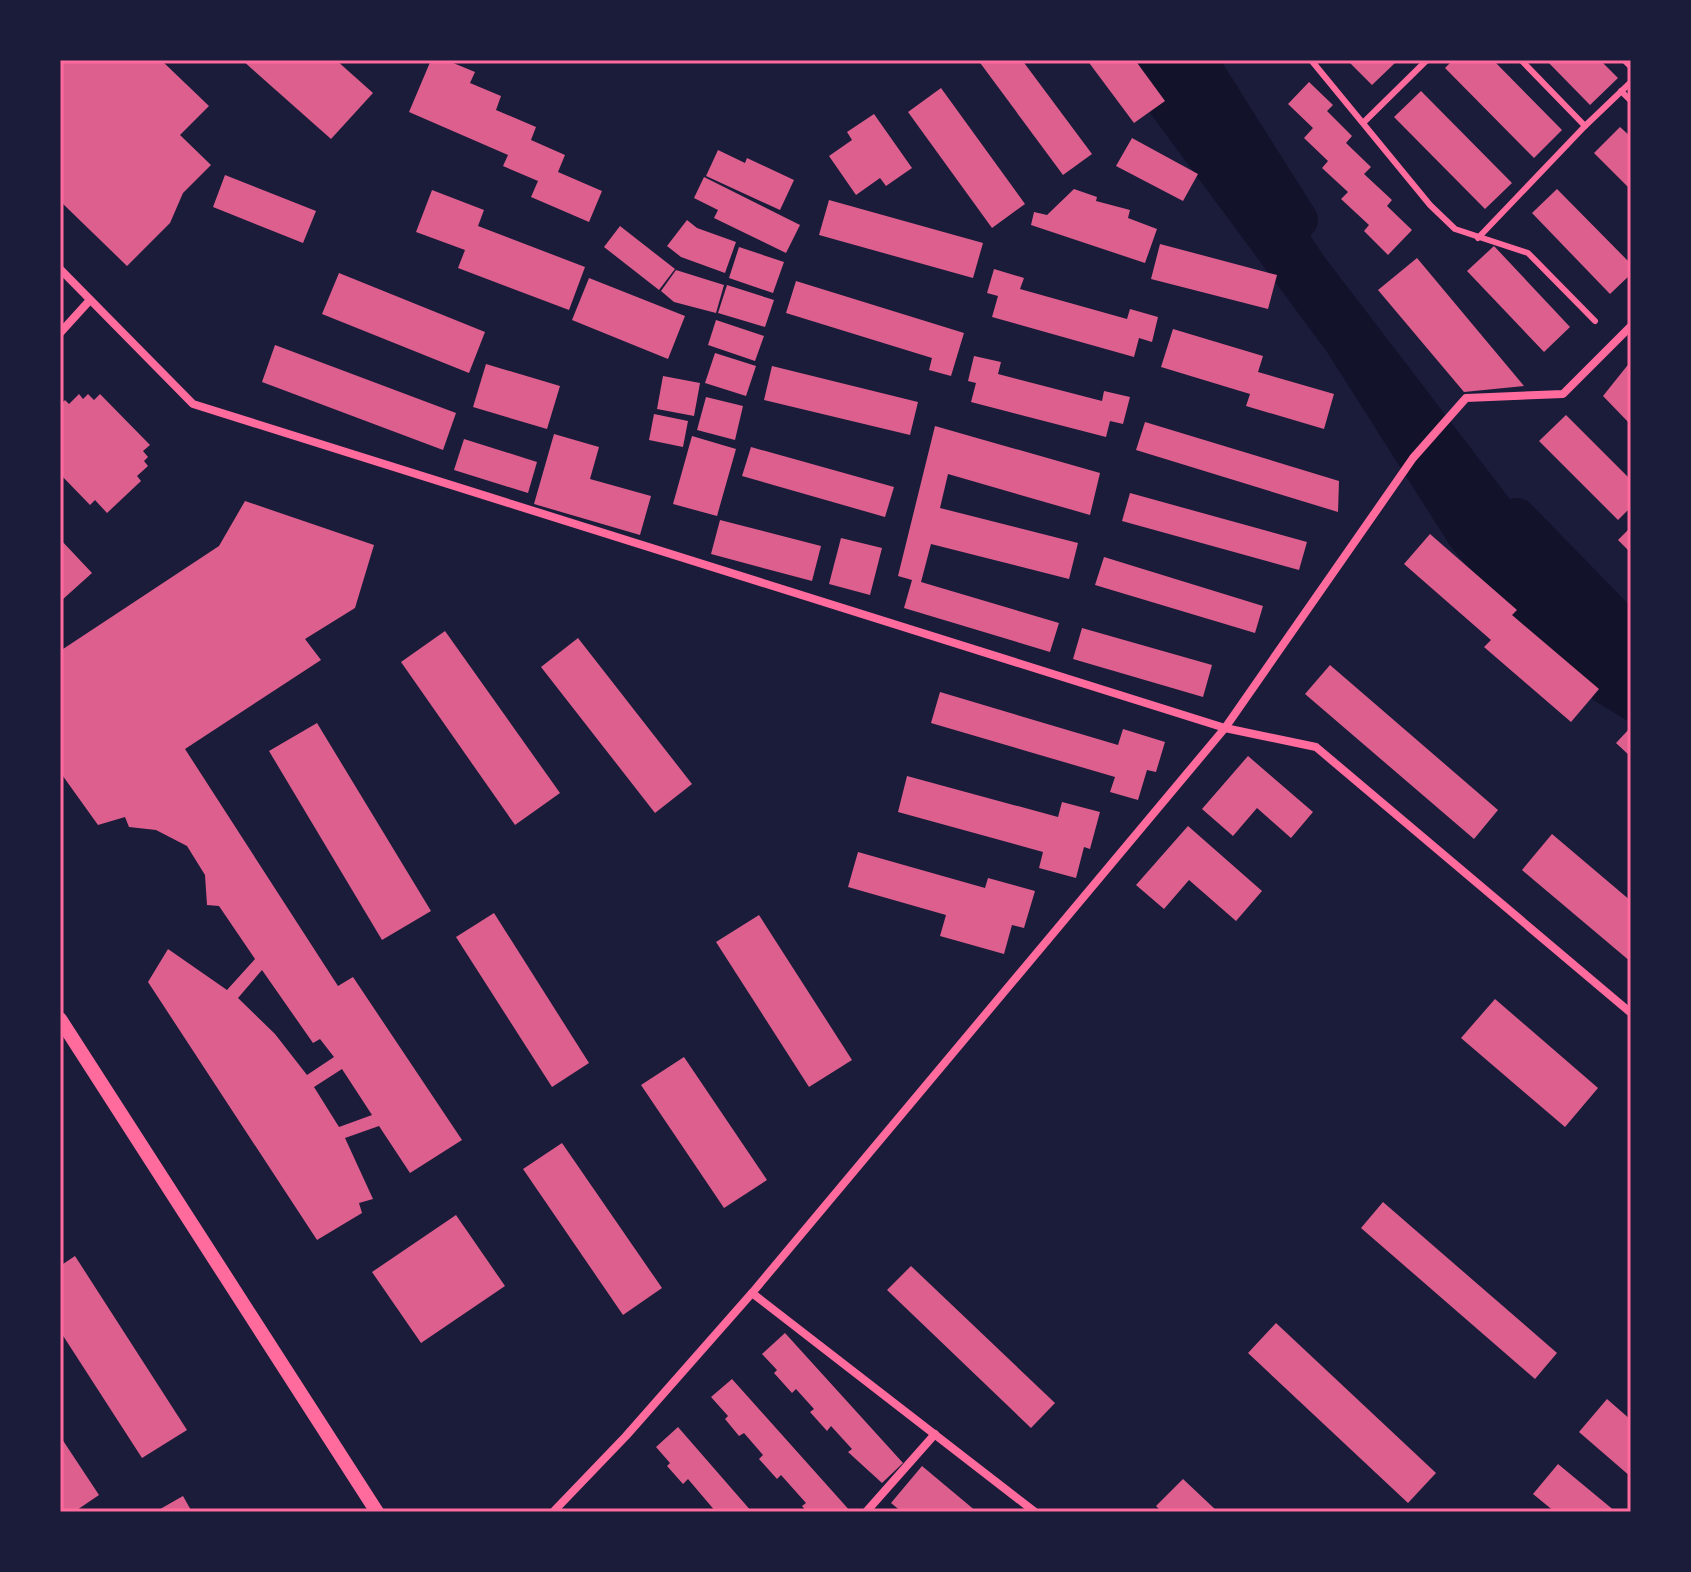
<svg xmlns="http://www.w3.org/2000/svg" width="1691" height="1572" font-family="Roboto,sans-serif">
<rect width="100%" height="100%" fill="#1b1b3a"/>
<!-- water -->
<polygon fill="#12122b" points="1116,60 1195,60 1323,255 1590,604 1631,645 1631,723 1595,701 1541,654 1451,547 1327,352 1153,117"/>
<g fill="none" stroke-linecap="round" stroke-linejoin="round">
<!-- river -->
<g stroke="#12122b" stroke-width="38">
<polyline points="1198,60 1299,220"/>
<polyline points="1517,517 1631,634"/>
</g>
</g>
<!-- building -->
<g fill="#dd5f8e" fill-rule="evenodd">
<polygon points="60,60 161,60 209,106 180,135 211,165 183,193 170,223 127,266 60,201"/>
<polygon points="242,60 336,60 373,93 331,139"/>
<polygon points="431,60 446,60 475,72 470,83 501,96 496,110 536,127 531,140 565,155 558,172 602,191 589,222 531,197 538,181 503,166 508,155 409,112"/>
<polygon points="978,60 1022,60 1092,154 1063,175"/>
<polygon points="1087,60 1135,60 1165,101 1134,123"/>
<polygon points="1347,60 1394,60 1396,62 1372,85"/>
<polygon points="1453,60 1493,60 1562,130 1534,158 1445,68"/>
<polygon points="1546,60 1600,60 1618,78 1590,105"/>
<polygon points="1309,82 1333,105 1327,111 1352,136 1346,143 1371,167 1364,174 1392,200 1387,206 1412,230 1388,255 1364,231 1369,225 1341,199 1348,192 1322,168 1328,161 1304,138 1313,128 1288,104"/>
<polygon points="941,88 1025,204 992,228 908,112"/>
<polygon points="1421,91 1512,183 1485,209 1394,117"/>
<polygon points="874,114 912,168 886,186 880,178 856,195 829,156 852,140 847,132"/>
<polygon points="1620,127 1631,137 1631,190 1594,153"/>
<polygon points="1132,138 1198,174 1183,201 1116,166"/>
<polygon points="718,150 745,163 747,158 794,180 780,210 706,176"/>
<polygon points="225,175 316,211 303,243 213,207"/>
<polygon points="704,177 800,225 786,253 714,218 718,210 694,198"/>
<polygon points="1074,189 1097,197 1096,201 1130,210 1128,218 1157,229 1145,263 1031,225 1034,212 1047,215"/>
<polygon points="1557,189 1631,264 1631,274 1610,294 1532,213"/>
<polygon points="432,190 484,210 478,226 585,267 569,310 458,268 465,250 416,232"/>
<polygon points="829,200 983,243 973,278 819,235"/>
<polygon points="687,220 697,228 736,242 725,273 681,257 667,246"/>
<polygon points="620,226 675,269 659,290 604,247"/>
<polygon points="1160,244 1277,275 1268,309 1151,279"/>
<polygon points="1494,246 1570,327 1544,352 1467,271"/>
<polygon points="739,247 784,262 773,293 729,278"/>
<polygon points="1417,258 1524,386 1464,392 1378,290"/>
<polygon points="994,269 1024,278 1020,289 1127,319 1130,309 1158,317 1152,342 1139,338 1134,357 992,317 998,296 987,293"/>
<polygon points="676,270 724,285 716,313 674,302 661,291"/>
<polygon points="339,273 485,332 469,373 322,314"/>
<polygon points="589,278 685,316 668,359 572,320"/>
<polygon points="796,281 964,333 951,376 929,370 932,358 786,313"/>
<polygon points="727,285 774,300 765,327 718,313"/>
<polygon points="716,320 764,336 755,361 708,345"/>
<polygon points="1173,329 1263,356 1258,372 1334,394 1324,429 1246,406 1250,394 1161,367"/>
<polygon points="275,345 456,413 443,450 262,382"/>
<polygon points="715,353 756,366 746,396 705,383"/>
<polygon points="974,356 1001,362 998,374 1102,401 1104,391 1130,397 1123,424 1110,421 1106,437 971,402 976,383 968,381"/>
<polygon points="1631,361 1631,425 1603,396"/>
<polygon points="486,364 560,386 547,429 473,407"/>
<polygon points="772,366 918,402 910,435 764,400"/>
<polygon points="663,376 700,383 694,416 657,409"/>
<polygon points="79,394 83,399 88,394 94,400 100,394 150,445 143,451 148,457 144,461 148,466 137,476 141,481 107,513 95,500 90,505 60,474 60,405 65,400 69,404"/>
<polygon points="706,397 743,406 735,440 697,430"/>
<polygon points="654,414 688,421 683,447 649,440"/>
<polygon points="1566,415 1631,480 1631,507 1618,520 1539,441"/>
<polygon points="1145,422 1339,481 1338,512 1136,450"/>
<polygon points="935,426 1100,473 1090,515 948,474 940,508 1078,543 1069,579 931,544 921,582 1059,623 1050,652 904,608 912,580 898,576"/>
<polygon points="554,434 599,447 590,479 651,496 640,535 534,504"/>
<polygon points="692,436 736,449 717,516 673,504"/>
<polygon points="464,439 537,462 528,493 454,470"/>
<polygon points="751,447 894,487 885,517 742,476"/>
<polygon points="1130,493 1307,542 1299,570 1122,521"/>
<path d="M245,501L374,545L355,608L305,639L321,660L185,749L338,986L353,977L462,1140L410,1173L379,1126L345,1138L373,1199L359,1203L362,1213L317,1240L148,982L168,949L227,990L255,959L219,906L207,905L205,875L187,846L156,830L129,827L125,817L98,825L60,772V651L219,546ZM262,970L313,1043L320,1039L334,1057L307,1075L275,1034L238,998ZM342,1069L372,1115L339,1127L314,1087Z"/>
<polygon points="720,520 821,546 812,581 711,554"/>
<polygon points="1631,527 1631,553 1618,540"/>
<polygon points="1430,534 1517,610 1512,615 1599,689 1571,722 1484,647 1491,640 1404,564"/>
<polygon points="841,538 882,548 870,595 829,584"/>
<polygon points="60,539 92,573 62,600 60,598"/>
<polygon points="1104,557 1263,606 1255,633 1095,585"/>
<polygon points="1082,628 1212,665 1203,697 1073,659"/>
<polygon points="445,631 560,793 515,825 401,662"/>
<polygon points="578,638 692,784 655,813 541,667"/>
<polygon points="1330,665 1498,810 1474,839 1305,694"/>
<polygon points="940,692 1118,745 1123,729 1165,742 1156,772 1147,770 1138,800 1110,792 1115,777 931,723"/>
<polygon points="317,723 431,911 382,940 269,751"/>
<polygon points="1631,727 1631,757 1616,743"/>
<polygon points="1248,756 1313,812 1291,838 1257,808 1233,836 1202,809"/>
<polygon points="907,776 1058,817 1062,802 1100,812 1090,849 1084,847 1076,878 1039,868 1043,852 898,812"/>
<polygon points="1188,826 1262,891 1236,921 1189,880 1164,909 1136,885"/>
<polygon points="1552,834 1631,901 1631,962 1522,870"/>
<polygon points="858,852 985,888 988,878 1035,891 1024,928 1012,925 1004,954 940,936 946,915 848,887"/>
<polygon points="494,913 589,1063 552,1087 456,937"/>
<polygon points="759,915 852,1060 809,1087 716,942"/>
<polygon points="1495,999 1598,1088 1565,1127 1461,1038"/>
<polygon points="684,1057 767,1180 724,1208 641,1085"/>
<polygon points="562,1143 662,1288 623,1315 523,1169"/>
<polygon points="1383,1202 1557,1353 1535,1379 1361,1228"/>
<polygon points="456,1215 505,1286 421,1343 372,1272"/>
<polygon points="75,1256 187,1430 142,1458 60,1331 60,1266"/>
<polygon points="911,1266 1055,1403 1031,1428 887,1290"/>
<polygon points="1276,1323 1436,1473 1408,1503 1248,1353"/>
<polygon points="785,1333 903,1463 882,1483 848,1452 852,1449 831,1426 827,1431 810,1412 814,1409 796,1389 792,1393 774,1373 777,1370 762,1354"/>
<polygon points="732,1379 851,1512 807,1512 802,1506 806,1503 781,1475 777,1479 759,1459 763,1455 744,1433 739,1436 725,1419 728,1416 711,1397"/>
<polygon points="1607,1399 1631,1420 1631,1477 1579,1432"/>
<polygon points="678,1427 752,1512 716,1512 688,1479 683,1484 667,1466 670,1463 656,1447"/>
<polygon points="60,1436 99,1495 74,1512 60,1509"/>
<polygon points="1558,1464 1616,1512 1555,1512 1533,1494"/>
<polygon points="922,1466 977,1512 902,1512 891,1503"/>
<polygon points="1183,1479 1218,1512 1162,1512 1156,1506"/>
<polygon points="183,1496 192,1512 155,1512"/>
</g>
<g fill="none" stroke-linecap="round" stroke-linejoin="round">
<!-- service -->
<g stroke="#ff6b9d" stroke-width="6">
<polyline points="1311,60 1430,205 1455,229 1528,253 1595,321"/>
<polyline points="1521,60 1585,126 1631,82"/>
<polyline points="1624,60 1631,67"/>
<polyline points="1621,91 1631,101"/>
<polyline points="1364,122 1427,60"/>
<polyline points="1478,238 1585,126"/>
</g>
<!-- minor -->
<g stroke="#ff6b9d" stroke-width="8">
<polyline points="60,269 193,404 1225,728 1316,747 1631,1013"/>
<polyline points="60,333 90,300"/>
<polyline points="752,1293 1035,1512"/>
<polyline points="553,1512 626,1436 752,1293 1225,728 1413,458 1466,398 1563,394 1631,326"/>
<polyline points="866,1512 935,1434"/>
</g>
<!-- tertiary -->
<polyline stroke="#ff6b9d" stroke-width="14" points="60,1019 377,1512"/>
</g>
<!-- border -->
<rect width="1691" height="1572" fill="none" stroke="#1b1b3a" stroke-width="124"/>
<rect x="62" y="62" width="1567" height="1448" fill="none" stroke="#ff6b9d" stroke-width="3"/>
</svg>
